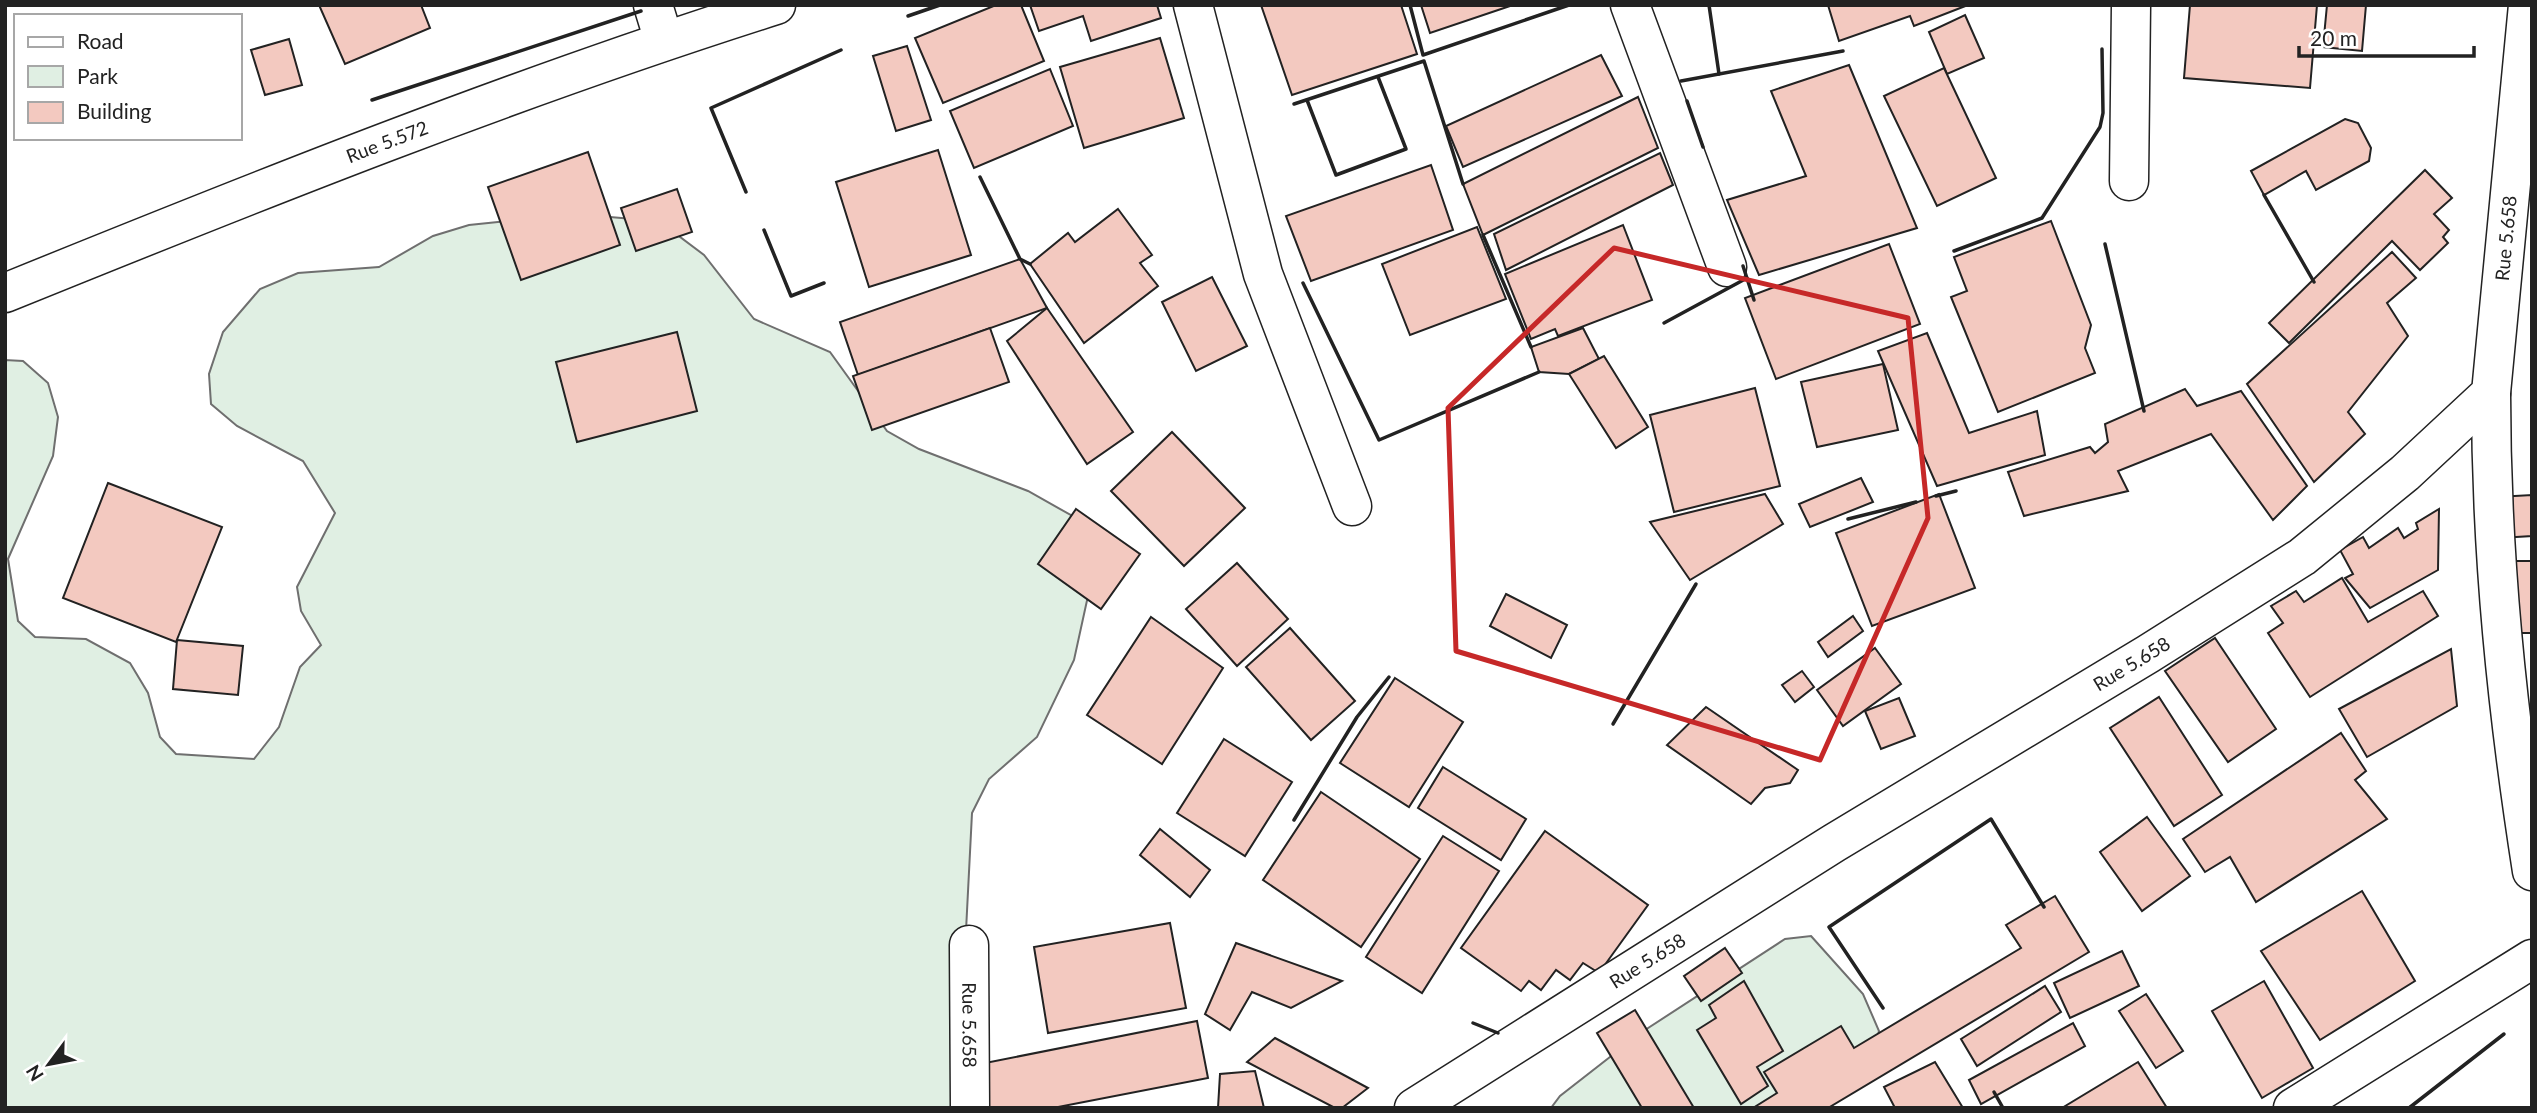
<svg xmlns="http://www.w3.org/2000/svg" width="2537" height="1113" font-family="Lato,sans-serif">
<rect width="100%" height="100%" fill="#fff"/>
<!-- green -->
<g fill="#e0efe3" stroke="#6f6f6f" stroke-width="2">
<polygon points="575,214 633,219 676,234 704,255 754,319 830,352 887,431 919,449 1028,491 1076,518 1093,573 1074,660 1037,737 989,779 972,813 964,970 952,1108 5,1108 5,360 23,361 48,383 58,417 53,456 8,559 18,621 35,637 86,639 130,663 148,693 160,737 176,754 254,759 279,727 300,667 321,645 301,611 297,587 335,513 303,461 237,426 211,404 209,374 223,332 260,289 298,273 379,267 433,236 469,225"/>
<polygon points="1811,936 1863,994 1879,1031 1874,1049 1796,1108 1551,1108 1560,1096 1642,1032 1785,939"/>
</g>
<!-- building -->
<g fill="#f3c9c0" stroke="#222" stroke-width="2">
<polygon points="319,5 421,5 430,28 345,64"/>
<polygon points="996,5 1021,5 1044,61 943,103 915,38"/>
<polygon points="1030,5 1157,5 1161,18 1091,41 1083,16 1039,31"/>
<polygon points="1261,5 1401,5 1417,54 1292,95"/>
<polygon points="1421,5 1513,5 1430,33"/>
<polygon points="1828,5 1968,5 1914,26 1910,16 1839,41"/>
<polygon points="2190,5 2317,5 2310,88 2184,78"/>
<polygon points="2327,5 2366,5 2362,51 2323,47"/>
<polygon points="1965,15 1984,58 1947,74 1929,32"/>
<polygon points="1160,38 1184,118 1084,148 1060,67"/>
<polygon points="289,39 302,85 265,95 251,50"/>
<polygon points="907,46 931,120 896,131 873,56"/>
<polygon points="1601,55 1622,96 1463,167 1446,126"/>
<polygon points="1849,65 1917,228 1759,275 1727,200 1806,176 1771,91"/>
<polygon points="1944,68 1996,178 1937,206 1884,96"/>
<polygon points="1050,69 1073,126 974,168 950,111"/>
<polygon points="1638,97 1658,148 1483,235 1463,184"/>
<polygon points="2345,119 2358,123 2371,148 2369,161 2316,190 2306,171 2264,195 2251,171"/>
<polygon points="938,150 971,255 869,287 836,182"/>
<polygon points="588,152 620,245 521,280 488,187"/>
<polygon points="1660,153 1673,185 1506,270 1494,234"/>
<polygon points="1431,165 1453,230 1311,281 1286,216"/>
<polygon points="2425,170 2452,198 2434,214 2449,230 2443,237 2448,243 2420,270 2392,241 2289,343 2269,323"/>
<polygon points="677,189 692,232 636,251 621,208"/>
<polygon points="1118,209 1152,255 1140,263 1158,286 1084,343 1030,264 1068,233 1075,242"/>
<polygon points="2051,221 2091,325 2085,348 2095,373 1998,412 1951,297 1967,291 1954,257"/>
<polygon points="1623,225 1652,300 1558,336 1555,329 1531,339 1505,274"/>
<polygon points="1477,227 1506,299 1410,335 1382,264"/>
<polygon points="1889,244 1920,324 1776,379 1745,298"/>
<polygon points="2392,252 2416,278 2387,303 2408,336 2348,412 2365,434 2314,482 2247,384"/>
<polygon points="1020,259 1047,308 858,375 840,322"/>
<polygon points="1212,277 1247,346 1196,371 1162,302"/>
<polygon points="1047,308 1133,432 1087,464 1007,341"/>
<polygon points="990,328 1009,382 872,430 853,376"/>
<polygon points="1583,328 1599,359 1569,374 1539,372 1531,347"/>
<polygon points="677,332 697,411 577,442 556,362"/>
<polygon points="1927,333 1969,433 2037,411 2045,455 1937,486 1878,351"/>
<polygon points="1604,356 1648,427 1616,448 1569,374"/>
<polygon points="1883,364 1898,430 1817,447 1801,382"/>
<polygon points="1755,388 1780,486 1674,512 1650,415"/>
<polygon points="2185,389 2197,406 2241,391 2307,486 2273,520 2211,434 2118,471 2128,491 2024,516 2008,472 2090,447 2095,453 2108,442 2105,424"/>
<polygon points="1172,432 1245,508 1184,566 1111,491"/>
<polygon points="1861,478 1873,502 1810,527 1799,504"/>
<polygon points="108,483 222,527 176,642 63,598"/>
<polygon points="1765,494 1783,524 1690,580 1650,522"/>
<polygon points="1939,494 1975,588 1872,626 1836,533"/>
<polygon points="2532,495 2532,536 2500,538 2497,497"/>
<polygon points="1076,509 1140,554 1101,609 1038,564"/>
<polygon points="2439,509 2438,570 2370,608 2345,578 2353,574 2340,550 2363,537 2369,548 2398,528 2404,538 2418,529 2416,523"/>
<polygon points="2502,561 2532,561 2532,633 2503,633"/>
<polygon points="1237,563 1288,619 1237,666 1186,609"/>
<polygon points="2342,578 2368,622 2423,591 2438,616 2310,697 2268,633 2283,623 2271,606 2296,591 2304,602"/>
<polygon points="1506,594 1567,625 1551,658 1490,626"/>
<polygon points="1853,616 1863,631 1828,657 1818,642"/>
<polygon points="1151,617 1223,668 1162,764 1087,715"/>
<polygon points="1290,628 1355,701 1311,740 1246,667"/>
<polygon points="2215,638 2276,729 2228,762 2165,671"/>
<polygon points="177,640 243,646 238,695 173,689"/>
<polygon points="1875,648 1901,684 1843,726 1817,690"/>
<polygon points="2451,649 2457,706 2367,757 2339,709"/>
<polygon points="1802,671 1814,687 1795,702 1782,685"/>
<polygon points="1395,678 1463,722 1409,807 1340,763"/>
<polygon points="2159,697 2222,795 2174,826 2110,728"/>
<polygon points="1899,698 1915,736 1881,749 1865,711"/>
<polygon points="1706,707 1798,770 1790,783 1765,788 1751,804 1667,745"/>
<polygon points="2341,733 2366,771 2355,780 2387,819 2256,902 2230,857 2205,872 2183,839"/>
<polygon points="1224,739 1292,782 1245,856 1177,813"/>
<polygon points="1443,767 1526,819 1501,860 1418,808"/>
<polygon points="1321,792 1420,859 1361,947 1263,880"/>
<polygon points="2147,817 2190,876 2142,911 2100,852"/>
<polygon points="1160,829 1210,870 1190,897 1140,855"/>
<polygon points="1545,831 1648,905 1599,973 1583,963 1570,980 1556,970 1541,990 1529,981 1521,991 1461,948"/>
<polygon points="1443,836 1499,871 1422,993 1366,957"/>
<polygon points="2362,891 2415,981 2320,1040 2261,951"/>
<polygon points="2055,896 2089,952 1828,1108 1753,1108 1777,1093 1764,1072 1841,1026 1854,1048 2021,948 2006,925"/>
<polygon points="1170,923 1186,1008 1048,1033 1034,947"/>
<polygon points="1236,943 1342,981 1291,1008 1252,992 1230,1030 1205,1014"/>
<polygon points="1725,948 1742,973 1701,1001 1684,976"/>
<polygon points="2122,951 2139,986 2070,1018 2054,983"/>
<polygon points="1744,981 1783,1051 1757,1067 1768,1086 1741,1104 1697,1030 1716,1018 1709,1005"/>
<polygon points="2264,981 2313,1068 2262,1098 2212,1011"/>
<polygon points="2045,986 2061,1012 1977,1066 1961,1039"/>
<polygon points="2146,994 2183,1051 2156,1068 2119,1011"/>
<polygon points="1635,1010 1694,1108 1642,1108 1597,1033"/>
<polygon points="1197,1021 1208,1078 1053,1108 983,1108 975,1065"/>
<polygon points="2073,1023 2085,1046 1981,1104 1969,1080"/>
<polygon points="1275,1038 1368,1088 1342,1108 1335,1108 1247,1062"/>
<polygon points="1935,1062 1963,1108 1895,1108 1884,1087"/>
<polygon points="2138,1062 2167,1108 2062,1108"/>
<polygon points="1255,1071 1264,1108 1218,1108 1220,1074"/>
</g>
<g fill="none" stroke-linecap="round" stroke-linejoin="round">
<defs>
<g id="minor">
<polyline points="653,5 664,41"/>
<polyline points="1193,5 1263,274 1352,506"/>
<polyline points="1630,5 1727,267"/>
<polyline points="2129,181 2131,5"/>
<path id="s1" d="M5,293C259,190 514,88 776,5"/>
<path d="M2491,393C2491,556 2507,711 2532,871"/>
<path id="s2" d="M969,945L970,1108"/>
<path id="s3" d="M1414,1108L1834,843L2148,654L2302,557L2405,473L2491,393L2528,5"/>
<polyline points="2293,1108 2532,959"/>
</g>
</defs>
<!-- minor casing -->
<use href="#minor" stroke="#222" stroke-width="41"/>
<!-- minor -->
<use href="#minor" stroke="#fff" stroke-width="38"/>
<!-- wall -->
<g stroke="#222" stroke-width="3.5">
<polyline points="1410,5 1423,55 1569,5"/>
<polyline points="1709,5 1719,74"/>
<polyline points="908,16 940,5"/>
<polyline points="1681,81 1843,51"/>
<polyline points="372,100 641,11"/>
<polyline points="1307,100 1336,175 1406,149 1378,77"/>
<polyline points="1687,101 1703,147"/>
<polyline points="1294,104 1424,61 1463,184"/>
<polyline points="980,177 1020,259 1030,264"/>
<polyline points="746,192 711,108 841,50"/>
<polyline points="2264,195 2314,282"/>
<polyline points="764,230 791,296 824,283"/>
<polyline points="1483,235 1531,347"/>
<polyline points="2105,244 2144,411"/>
<polyline points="1954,251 2042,218 2100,127 2103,113 2102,49"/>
<polyline points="1743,266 1754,300"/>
<polyline points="1303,283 1379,440 1539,372"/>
<polyline points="1664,323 1747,278"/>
<polyline points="1936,496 1956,491"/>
<polyline points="1848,519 1916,502"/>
<polyline points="1613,724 1696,584"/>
<polyline points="1294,820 1357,717 1389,677"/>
<polyline points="1883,1008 1829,927 1991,819 2044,907"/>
<polyline points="1473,1023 1498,1033"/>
<polyline points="1994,1092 2003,1108"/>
<polyline points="2409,1108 2504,1034"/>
</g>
</g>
<!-- marked area -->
<path fill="none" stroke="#c62828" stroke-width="5" stroke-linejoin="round" d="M1614,248L1908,318L1928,518L1820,760L1456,651L1448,408Z"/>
<g text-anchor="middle" stroke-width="5" stroke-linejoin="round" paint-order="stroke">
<!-- street labels -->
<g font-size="19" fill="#222" stroke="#fff">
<text dy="7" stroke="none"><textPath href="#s1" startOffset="411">Rue 5.572</textPath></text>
<text dy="7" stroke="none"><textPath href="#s3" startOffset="1451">Rue 5.658</textPath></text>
<text dy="7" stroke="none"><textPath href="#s3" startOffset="844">Rue 5.658</textPath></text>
<text dy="7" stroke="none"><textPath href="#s3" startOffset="276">Rue 5.658</textPath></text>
<text dy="7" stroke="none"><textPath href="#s2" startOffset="80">Rue 5.658</textPath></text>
</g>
</g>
<!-- border -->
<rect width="2537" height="1113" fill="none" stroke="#222222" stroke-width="14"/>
<!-- legend -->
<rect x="14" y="14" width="228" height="126" fill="#ffffff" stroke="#a7a7a7" stroke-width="2"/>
<rect x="28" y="37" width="35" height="10" fill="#ffffff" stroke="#a7a7a7" stroke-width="2"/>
<text x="77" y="49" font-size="21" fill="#222222">Road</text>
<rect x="28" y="66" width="35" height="21" fill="#e0efe3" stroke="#a7a7a7" stroke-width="2"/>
<text x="77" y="84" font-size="21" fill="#222222">Park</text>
<rect x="28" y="102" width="35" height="21" fill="#f3c9c0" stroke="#a7a7a7" stroke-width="2"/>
<text x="77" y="119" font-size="21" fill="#222222">Building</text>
<!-- north arrow -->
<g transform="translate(49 1064) rotate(238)" stroke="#ffffff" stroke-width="5" paint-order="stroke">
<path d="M0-5L12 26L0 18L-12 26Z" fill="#222222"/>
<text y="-10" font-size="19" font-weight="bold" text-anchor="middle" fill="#222222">N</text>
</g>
<!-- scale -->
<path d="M2299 46v10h175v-10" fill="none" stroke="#222222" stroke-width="3.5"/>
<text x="2310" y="46" font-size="21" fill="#222222" stroke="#ffffff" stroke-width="5" paint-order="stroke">20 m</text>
</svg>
